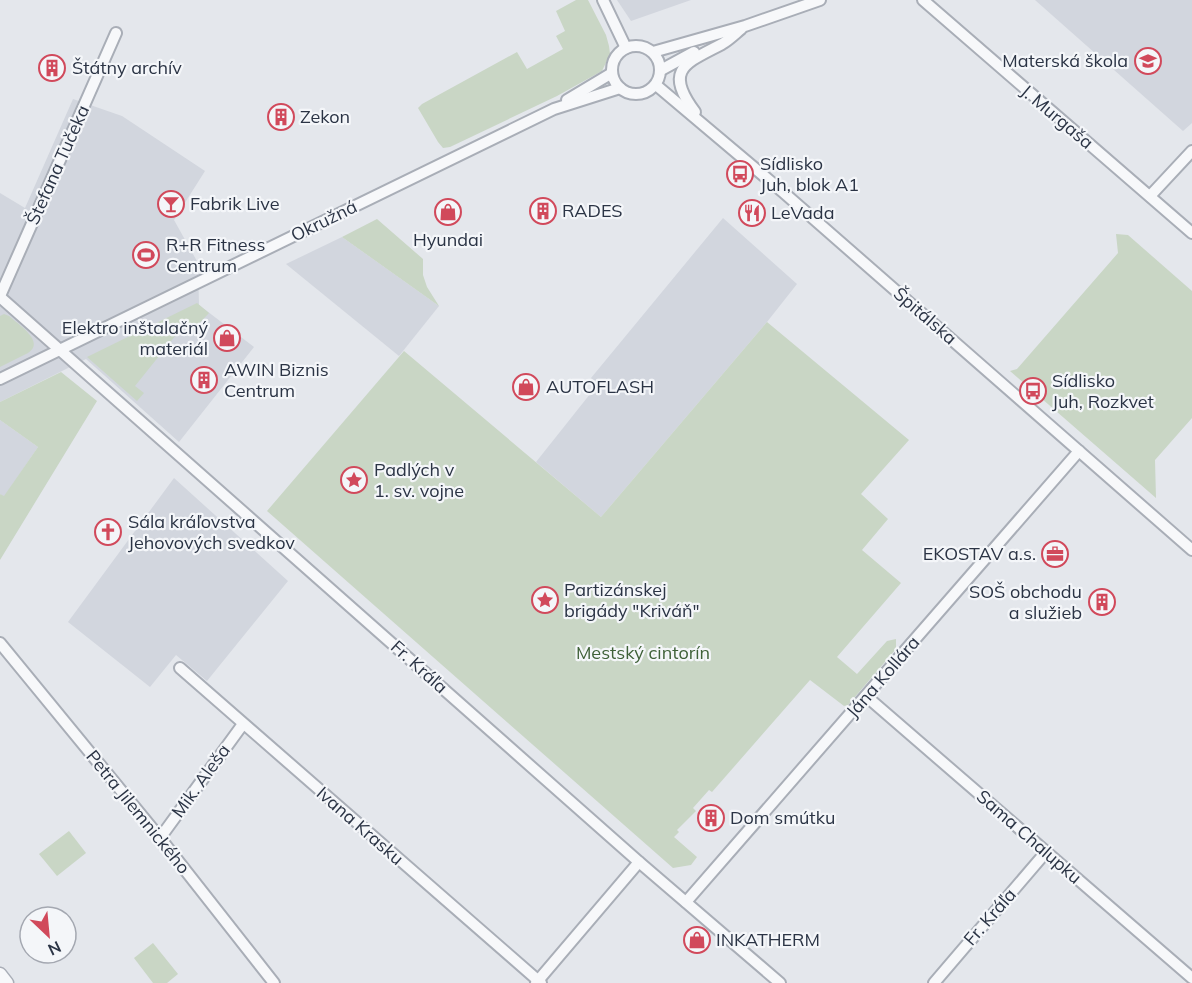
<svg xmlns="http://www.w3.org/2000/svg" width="1192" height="983" font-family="Mulish,sans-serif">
<rect width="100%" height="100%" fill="#e4e7ec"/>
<!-- built -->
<g fill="#d2d6de">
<polygon points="617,0 691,0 631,21"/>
<polygon points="1035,0 1192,0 1192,123 1183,131"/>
<polygon points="73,99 122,116 205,171 174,220 198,263 199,305 254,347 179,442 86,359 0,402 0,193 25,208"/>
<polygon points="723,218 797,284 767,322 601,517 536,462 598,384 591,378"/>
<polygon points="342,237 439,306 399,356 286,264"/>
<polygon points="0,420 38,447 4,497 0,494"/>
<polygon points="174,478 288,581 207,681 176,655 150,687 68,622"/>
</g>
<!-- green -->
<g fill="#c9d6c5">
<polygon points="576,0 588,0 606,35 609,46 610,54 602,71 557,96 450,147 443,148 438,142 418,108 422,104 517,52 527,69 563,49 556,36 565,31 556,11"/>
<polygon points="377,219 423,259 423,275 427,287 439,306 342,237"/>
<polygon points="1116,234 1128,235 1192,291 1192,418 1155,460 1156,498 1010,371 1017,369 1118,253"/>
<polygon points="197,303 209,313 192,331 184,325 135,386 144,393 137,401 87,357"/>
<path d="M4,314L9,316C18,324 46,342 28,353L0,367V316Z"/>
<polygon points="767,322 909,440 861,494 888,519 862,550 901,583 837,657 857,674 887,641 896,639 896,649 848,705 844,706 810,680 712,792 709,790 693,808 696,811 677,830 679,832 674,837 697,857 691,865 673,868 267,511 404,351 601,517"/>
<polygon points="61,372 97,401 0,560 0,494 4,496 38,447 0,420 0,402"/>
<polygon points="69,831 86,853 57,876 39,854"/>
<polygon points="153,943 178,974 167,983 153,983 134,958"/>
</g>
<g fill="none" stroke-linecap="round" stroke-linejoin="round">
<defs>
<g id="minor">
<polyline points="603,0 626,48"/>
<polyline points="923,0 1192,233"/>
<circle cx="636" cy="70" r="24"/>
<polyline points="653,52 745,26 820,0"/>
<polyline points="661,70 694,52"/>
<polyline points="656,85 783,192 1192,550"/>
<polyline points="567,100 612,73"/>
<path d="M695,112C663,69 686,63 722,44C729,40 735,34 741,29"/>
<polyline points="1150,196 1192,151"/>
<polyline points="0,296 116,33"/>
<polyline points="0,297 639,862 780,983"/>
<polyline points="0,379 554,109 620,88"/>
<polyline points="0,643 160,838 274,983"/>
<polyline points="180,668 541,983"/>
<polyline points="866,696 1192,978"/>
<polyline points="160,838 243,724"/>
<polyline points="686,902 1079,451"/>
<polyline points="536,983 639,862"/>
<polyline points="934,983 1046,852"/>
</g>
<polyline id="tertiary" points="0,974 7,983"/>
</defs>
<!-- minor casing -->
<use href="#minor" stroke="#a9aeb7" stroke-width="14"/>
<!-- tertiary casing -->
<use href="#tertiary" stroke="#a9aeb7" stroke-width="15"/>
<!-- minor -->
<use href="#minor" stroke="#f7f8fa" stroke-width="10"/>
<!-- tertiary -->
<use href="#tertiary" stroke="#f7f8fa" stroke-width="12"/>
</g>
<!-- icons -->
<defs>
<symbol id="school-ring" viewBox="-11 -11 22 22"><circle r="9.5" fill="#f4f6f9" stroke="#d1495b" stroke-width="1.5"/><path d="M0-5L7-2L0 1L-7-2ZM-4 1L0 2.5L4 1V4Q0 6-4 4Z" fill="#d1495b"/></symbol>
<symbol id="building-ring" viewBox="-11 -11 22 22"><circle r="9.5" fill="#f4f6f9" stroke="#d1495b" stroke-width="1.5"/><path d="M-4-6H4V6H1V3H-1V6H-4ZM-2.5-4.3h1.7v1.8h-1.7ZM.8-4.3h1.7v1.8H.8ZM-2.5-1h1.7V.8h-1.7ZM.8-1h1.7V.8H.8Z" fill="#d1495b"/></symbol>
<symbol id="bus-ring" viewBox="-11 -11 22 22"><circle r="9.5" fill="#f4f6f9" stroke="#d1495b" stroke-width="1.5"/><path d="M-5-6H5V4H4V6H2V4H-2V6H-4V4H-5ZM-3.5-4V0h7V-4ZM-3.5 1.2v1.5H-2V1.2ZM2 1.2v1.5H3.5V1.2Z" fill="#d1495b"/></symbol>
<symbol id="bar-ring" viewBox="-11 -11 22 22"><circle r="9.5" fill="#f4f6f9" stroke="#d1495b" stroke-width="1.5"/><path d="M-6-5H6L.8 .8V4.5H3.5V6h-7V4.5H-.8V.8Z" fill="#d1495b"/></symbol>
<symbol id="shop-ring" viewBox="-11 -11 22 22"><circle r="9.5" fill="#f4f6f9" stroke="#d1495b" stroke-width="1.5"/><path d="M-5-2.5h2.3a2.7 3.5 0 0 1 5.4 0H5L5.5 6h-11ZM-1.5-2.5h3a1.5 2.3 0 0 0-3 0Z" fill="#d1495b"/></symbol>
<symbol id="restaurant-ring" viewBox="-11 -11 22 22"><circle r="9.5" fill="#f4f6f9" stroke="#d1495b" stroke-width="1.5"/><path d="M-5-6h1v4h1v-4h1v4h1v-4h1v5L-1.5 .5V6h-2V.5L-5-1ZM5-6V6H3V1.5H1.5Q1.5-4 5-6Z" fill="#d1495b"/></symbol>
<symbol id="stadium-ring" viewBox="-11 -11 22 22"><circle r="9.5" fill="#f4f6f9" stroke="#d1495b" stroke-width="1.5"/><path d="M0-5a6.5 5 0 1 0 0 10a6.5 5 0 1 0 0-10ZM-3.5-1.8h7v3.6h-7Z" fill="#d1495b"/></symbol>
<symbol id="sight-ring" viewBox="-11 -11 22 22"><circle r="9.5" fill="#f4f6f9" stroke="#d1495b" stroke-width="1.5"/><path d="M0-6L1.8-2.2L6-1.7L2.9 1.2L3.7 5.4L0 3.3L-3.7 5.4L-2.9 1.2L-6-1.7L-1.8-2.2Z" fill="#d1495b"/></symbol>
<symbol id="church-ring" viewBox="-11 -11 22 22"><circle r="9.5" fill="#f4f6f9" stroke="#d1495b" stroke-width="1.5"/><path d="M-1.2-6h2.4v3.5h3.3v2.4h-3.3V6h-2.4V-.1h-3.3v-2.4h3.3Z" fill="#d1495b"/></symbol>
<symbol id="office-ring" viewBox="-11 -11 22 22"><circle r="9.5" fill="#f4f6f9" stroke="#d1495b" stroke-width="1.5"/><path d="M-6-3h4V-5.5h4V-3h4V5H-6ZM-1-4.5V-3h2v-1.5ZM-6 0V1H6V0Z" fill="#d1495b"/></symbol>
</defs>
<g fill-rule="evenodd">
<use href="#school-ring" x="1133" y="46" width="30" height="30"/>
<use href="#building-ring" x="37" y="53" width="30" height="30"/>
<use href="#building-ring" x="266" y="102" width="30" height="30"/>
<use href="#bus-ring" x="725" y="159" width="30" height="30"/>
<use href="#bar-ring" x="156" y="189" width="30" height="30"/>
<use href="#building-ring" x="528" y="196" width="30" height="30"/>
<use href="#shop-ring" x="433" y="197" width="30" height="30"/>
<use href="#restaurant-ring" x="737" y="198" width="30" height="30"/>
<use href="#stadium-ring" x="131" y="240" width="30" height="30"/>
<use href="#shop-ring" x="212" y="323" width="30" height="30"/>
<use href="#building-ring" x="189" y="365" width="30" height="30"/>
<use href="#shop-ring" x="511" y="372" width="30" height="30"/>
<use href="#bus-ring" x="1018" y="376" width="30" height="30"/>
<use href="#sight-ring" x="339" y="465" width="30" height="30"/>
<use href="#church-ring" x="93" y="517" width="30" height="30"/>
<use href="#office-ring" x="1040" y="539" width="30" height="30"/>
<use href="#sight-ring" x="530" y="585" width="30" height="30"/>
<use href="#building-ring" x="1087" y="587" width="30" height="30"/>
<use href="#building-ring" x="696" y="803" width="30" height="30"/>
<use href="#shop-ring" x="682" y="925" width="30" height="30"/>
</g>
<g text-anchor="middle" stroke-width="4.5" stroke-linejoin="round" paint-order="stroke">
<!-- poi labels -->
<g font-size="18" fill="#2b3445" stroke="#f4f6f9" text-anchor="start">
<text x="1128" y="67" text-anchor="end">Materská škola</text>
<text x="72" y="74">Štátny archív</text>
<text x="300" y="123">Zekon</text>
<text x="760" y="170">Sídlisko<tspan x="760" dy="21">Juh, blok A1</tspan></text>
<text x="190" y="210">Fabrik Live</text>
<text x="562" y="217">RADES</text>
<text x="771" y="219">LeVada</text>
<text x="448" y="246" text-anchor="middle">Hyundai</text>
<text x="166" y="251">R+R Fitness<tspan x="166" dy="21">Centrum</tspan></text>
<text x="208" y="334" text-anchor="end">Elektro inštalačný<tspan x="208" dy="21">materiál</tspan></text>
<text x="224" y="376">AWIN Biznis<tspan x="224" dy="21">Centrum</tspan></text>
<text x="1052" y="387">Sídlisko<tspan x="1052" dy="21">Juh, Rozkvet</tspan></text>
<text x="546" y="393">AUTOFLASH</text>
<text x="374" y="476">Padlých v<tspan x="374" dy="21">1. sv. vojne</tspan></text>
<text x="128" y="528">Sála kráľovstva<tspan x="128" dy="21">Jehovových svedkov</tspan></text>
<text x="1036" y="560" text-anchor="end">EKOSTAV a.s.</text>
<text x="564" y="596">Partizánskej<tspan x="564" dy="21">brigády "Kriváň"</tspan></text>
<text x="1082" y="598" text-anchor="end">SOŠ obchodu<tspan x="1082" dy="21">a služieb</tspan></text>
<text x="730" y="824">Dom smútku</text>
<text x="716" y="946">INKATHERM</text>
</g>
<!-- street labels -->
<g font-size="18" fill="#2b3445" stroke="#f4f6f9">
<text transform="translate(1057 117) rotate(40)" y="6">J. Murgaša</text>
<text transform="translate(58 165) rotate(-66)" y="6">Štefana Tučeka</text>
<text transform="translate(324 221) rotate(-26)" y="6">Okružná</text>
<text transform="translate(925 316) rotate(41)" y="6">Špitálska</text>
<text transform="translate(419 667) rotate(42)" y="6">Fr. Kráľa</text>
<text transform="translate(883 677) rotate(-49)" y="6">Jána Kollára</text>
<text transform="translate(201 781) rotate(-54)" y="6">Mik. Aleša</text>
<text transform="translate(138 812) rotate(51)" y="6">Petra Jilemnického</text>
<text transform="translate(360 826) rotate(41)" y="6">Ivana Krasku</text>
<text transform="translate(1029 837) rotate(41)" y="6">Sama Chalupku</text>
<text transform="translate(990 917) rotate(-49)" y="6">Fr. Kráľa</text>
</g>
<!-- park labels -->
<g font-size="18" fill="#3f6138" stroke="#f4f6f9">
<text x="643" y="659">Mestský cintorín</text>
</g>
</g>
<!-- north arrow -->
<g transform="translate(48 935) rotate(154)"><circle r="28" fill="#f4f6f9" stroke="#a4a8b1" stroke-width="1.5"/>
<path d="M0-4.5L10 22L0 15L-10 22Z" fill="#d1495b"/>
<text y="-9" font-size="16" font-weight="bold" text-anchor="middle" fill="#2b3445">N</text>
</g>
</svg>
